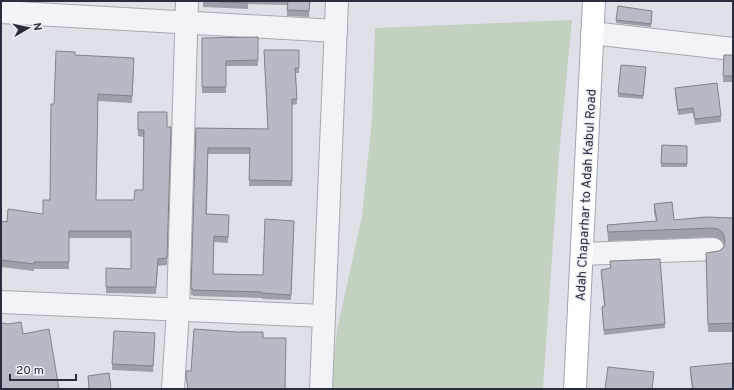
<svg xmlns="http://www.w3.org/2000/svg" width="734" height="390" font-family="Overpass,sans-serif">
<rect width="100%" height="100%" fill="#dfe1e8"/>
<!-- green -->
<polygon fill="#c3d1c0" points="572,20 559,155 543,389 331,389 337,330 362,216 372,119 375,28"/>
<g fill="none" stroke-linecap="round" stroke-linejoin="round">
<defs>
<g id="minor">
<polyline points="1,12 336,31"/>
<polyline points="592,33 733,49"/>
<polyline points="582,254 713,249"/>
<polyline points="1,302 324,316"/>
<polyline points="173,389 178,310 187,1"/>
<polyline points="321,389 337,1"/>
</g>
<polyline id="major" points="575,389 594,1"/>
</defs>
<!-- minor casing -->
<use href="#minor" stroke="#a5a8b2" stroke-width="24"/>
<!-- major casing -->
<use href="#major" stroke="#9fa4b3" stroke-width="24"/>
<!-- minor -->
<use href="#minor" stroke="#f2f3f6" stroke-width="22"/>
<!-- major -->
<use href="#major" stroke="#fff" stroke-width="22"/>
</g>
<!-- wall -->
<g fill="#9da0a9">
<polygon points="157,1 169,1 169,2"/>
<polygon points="203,1 310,1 309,17 287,16 287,5 248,4 248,9 203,7"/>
<polygon points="652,14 651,27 616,23 616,20"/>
<polygon points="258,37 258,66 226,66 226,93 202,93 202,38"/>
<polygon points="264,50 299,50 299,73 296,73 297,104 292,105 292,186 249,186 250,154 208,154 207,214 229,215 228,243 214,242 213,274 263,275 294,221 291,300 262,299 262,298 193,296 193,295 191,295 196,128 268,129"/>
<polygon points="75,55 134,65 132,103 98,101 96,200 134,200 143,190 143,137 138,136 138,112 167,127 171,134 167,265 158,266 156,294 106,293 106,268 131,269 131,238 69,238 69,269 34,269 34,271 1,267 1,221 7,222 43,214 50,200 54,104"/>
<polygon points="724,55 733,55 733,82 723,82"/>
<polygon points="646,71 643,99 618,97 618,93"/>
<polygon points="675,88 721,116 721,122 695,125 693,113 678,115 675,93"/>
<polygon points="662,145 687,146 687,167 661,167"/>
<polygon points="654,204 674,220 733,218 733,332 708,332 706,253 719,251 724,247 724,245 723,242 718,238 713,237 608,241 607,225 656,221 654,213"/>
<polygon points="610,261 665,324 665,328 604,335 602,311 602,307 604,306 601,270 610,268"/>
<polygon points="155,339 153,372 112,370 112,364"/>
<polygon points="690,367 733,389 692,389 690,373"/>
</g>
<!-- building -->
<g fill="#b7bac4" stroke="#808289">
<polygon points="203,1 248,1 248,3"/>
<polygon points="288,1 310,1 309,11 287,10"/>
<polygon points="618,6 652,11 651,24 616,20"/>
<polygon points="258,37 258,60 226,61 226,87 202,87 202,38"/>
<polygon points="264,50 299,50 299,68 295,68 297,99 292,99 292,181 249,180 250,148 208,148 206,214 229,215 228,237 214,236 213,274 263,275 265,219 294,221 291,295 262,293 262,292 193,290 193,289 191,289 196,128 268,129"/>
<polygon points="56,51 75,52 75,55 134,58 132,96 98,94 96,200 134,200 135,190 143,190 144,130 138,130 138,112 167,112 167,127 171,127 167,258 158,259 156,287 106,287 106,268 131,269 131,231 69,231 69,262 34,262 34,264 1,260 1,221 7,222 8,209 43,214 43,200 50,200 51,104 54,104"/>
<polygon points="724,55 733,55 733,76 723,76"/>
<polygon points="621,65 646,67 643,96 618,93"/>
<polygon points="717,83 721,116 695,119 693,108 678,110 675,88"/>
<polygon points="662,145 687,146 687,164 661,163"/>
<polygon points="672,202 674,220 706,217 733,218 733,323 708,324 706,253 719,251 724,247 725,240 723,233 718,229 713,228 608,232 607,225 657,221 654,204"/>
<polygon points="660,259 665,324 604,330 602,307 605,306 601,270 611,268 610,261"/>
<polygon points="21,322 23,334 49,329 59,389 1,389 1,323 8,324"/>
<polygon points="194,329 237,332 263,332 263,338 286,338 285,389 188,389 186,376 186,371 191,371"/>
<polygon points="114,331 155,333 153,366 112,364"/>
<polygon points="733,363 733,389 693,389 690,367"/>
<polygon points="608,367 654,372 652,389 605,389"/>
<polygon points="109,373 111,389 89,389 88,376"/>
</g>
<g text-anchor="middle" stroke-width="3" stroke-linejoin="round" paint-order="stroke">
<!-- street labels -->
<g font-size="13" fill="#292e3e" stroke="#eef0f5">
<text transform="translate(585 195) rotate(-87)" y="5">Adah Chaparhar to Adah Kabul Road</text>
</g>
</g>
<!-- border -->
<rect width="734" height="390" fill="none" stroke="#292e3e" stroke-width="4"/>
<!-- north arrow -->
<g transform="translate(28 28) rotate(81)" stroke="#eef0f5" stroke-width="3" paint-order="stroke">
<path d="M0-3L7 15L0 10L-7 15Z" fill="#292e3e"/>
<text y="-6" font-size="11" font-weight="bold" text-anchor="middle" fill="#292e3e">N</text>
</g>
<!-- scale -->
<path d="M10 374v6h66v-6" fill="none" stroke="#292e3e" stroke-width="2"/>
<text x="16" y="374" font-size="12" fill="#292e3e" stroke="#eef0f5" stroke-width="3" paint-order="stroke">20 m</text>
</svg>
